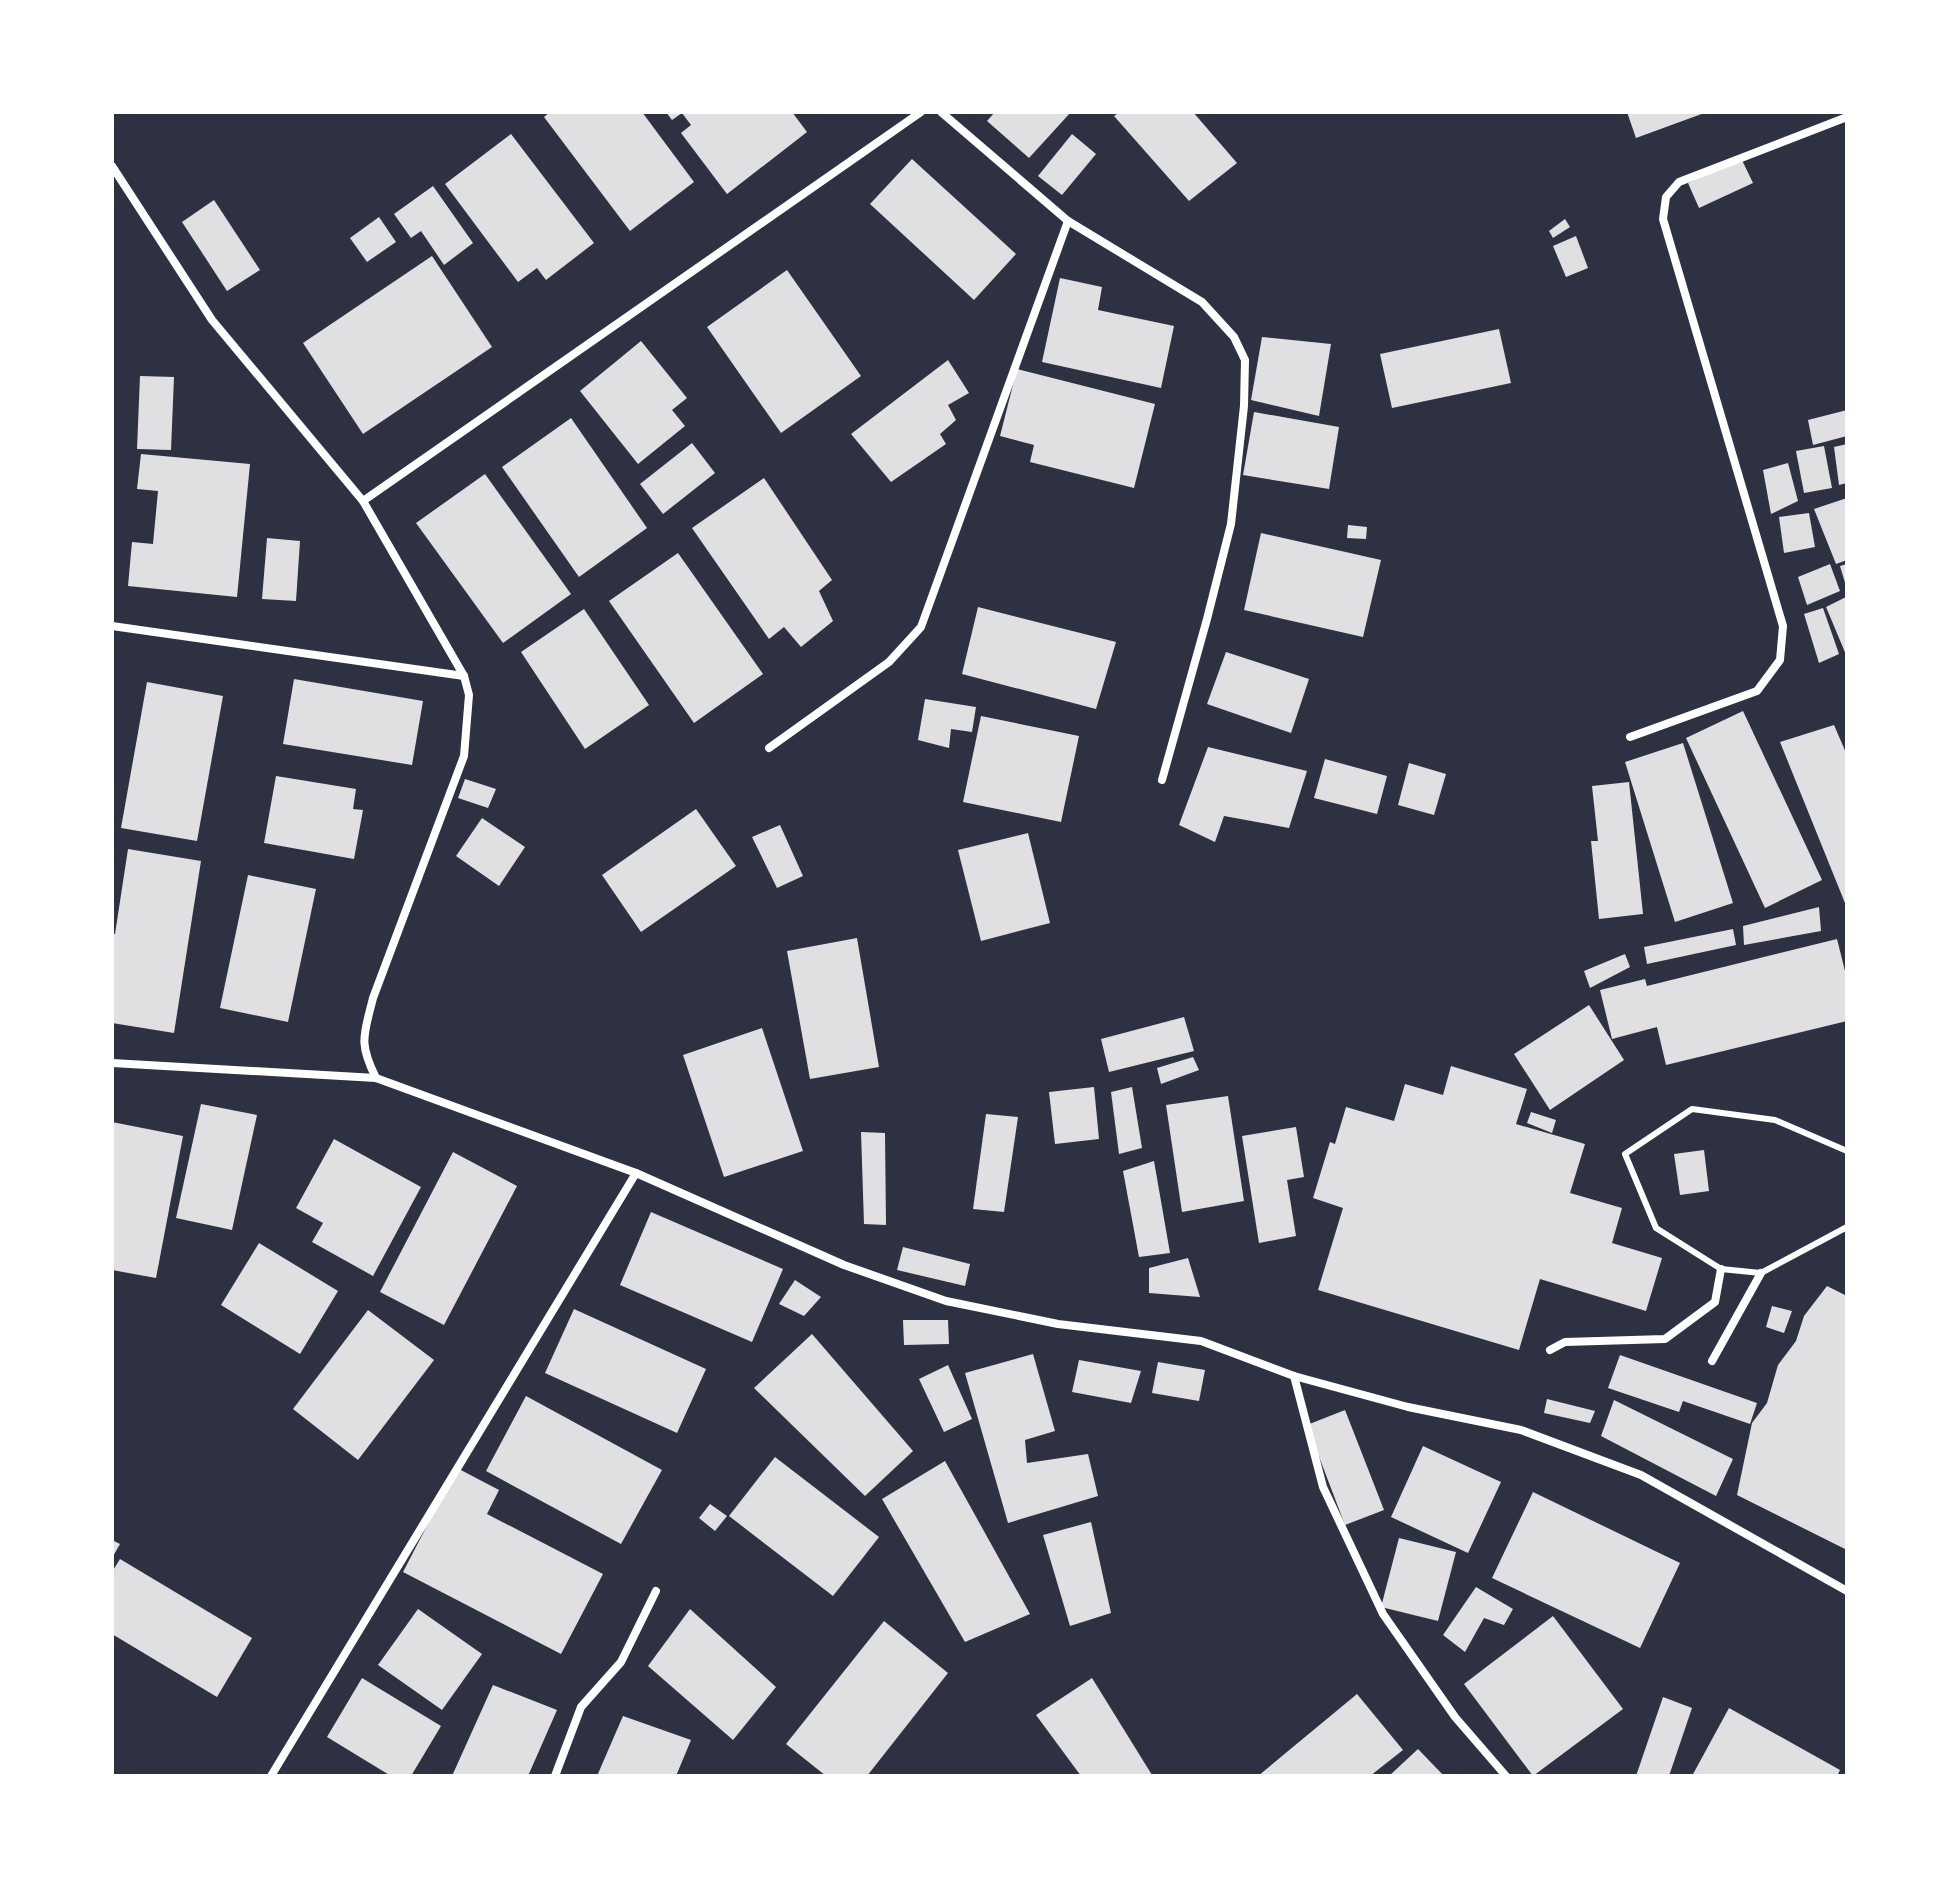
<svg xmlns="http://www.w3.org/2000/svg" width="1959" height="1888" font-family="'DM Sans',sans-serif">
<rect width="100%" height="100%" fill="#2d3142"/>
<!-- building -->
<g fill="#e0e0e3">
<polygon points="550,112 642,112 694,182 630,231 544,117"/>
<polygon points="666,112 792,112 807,132 727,194 681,133 691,125 682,113 672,120"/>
<polygon points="995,112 1071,112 1029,158 987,121"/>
<polygon points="1120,112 1193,112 1237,163 1189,201 1114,116"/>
<polygon points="1627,112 1707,112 1636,138"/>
<polygon points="511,134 594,243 546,280 537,268 518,282 445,184"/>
<polygon points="1072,134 1096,154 1062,195 1038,176"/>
<polygon points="1741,158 1753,183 1699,208 1688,183"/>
<polygon points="912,159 1016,254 974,300 870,204"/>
<polygon points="433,186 473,243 444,265 421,231 411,238 394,214"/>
<polygon points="214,200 260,270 227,291 182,222"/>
<polygon points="379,217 396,242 367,262 350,238"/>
<polygon points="1565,219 1570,227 1553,238 1549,231"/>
<polygon points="1576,236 1588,268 1566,277 1553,246"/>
<polygon points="432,256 492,347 363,434 303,343"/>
<polygon points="787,270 861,376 781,433 707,327"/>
<polygon points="1060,278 1102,287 1098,310 1174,326 1161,388 1042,362"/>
<polygon points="1499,329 1511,383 1392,408 1380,354"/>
<polygon points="1262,337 1331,344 1319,416 1251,400"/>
<polygon points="641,341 687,398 672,410 685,426 638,464 580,391"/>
<polygon points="948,360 969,393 948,405 956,420 940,434 946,444 891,482 851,434"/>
<polygon points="1017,369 1155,404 1134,488 1030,462 1034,445 1000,436"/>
<polygon points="140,376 174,377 171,450 137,449"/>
<polygon points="1847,410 1847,436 1813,445 1808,420"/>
<polygon points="1254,412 1339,427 1329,489 1243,475"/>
<polygon points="571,418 647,528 579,577 502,467"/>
<polygon points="692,443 715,473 663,514 640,484"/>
<polygon points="1847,444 1847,483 1839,485 1834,447"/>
<polygon points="1824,446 1832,488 1804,493 1796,451"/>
<polygon points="141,454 250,464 237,597 128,586 132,542 153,544 158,491 137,489"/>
<polygon points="1788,463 1798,501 1771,514 1763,470"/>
<polygon points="485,474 571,594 503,643 416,523"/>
<polygon points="764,478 832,580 819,591 833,621 801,647 784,627 769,639 692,528"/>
<polygon points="1847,498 1847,560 1836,564 1814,509"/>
<polygon points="1809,513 1815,547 1784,553 1779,517"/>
<polygon points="1348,525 1367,527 1366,539 1347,538"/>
<polygon points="1261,533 1381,560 1363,637 1244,610"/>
<polygon points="267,538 300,541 296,601 262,599"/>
<polygon points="678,553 763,674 694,723 609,601"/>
<polygon points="1830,564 1840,591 1807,605 1798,577"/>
<polygon points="1847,564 1847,586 1846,586 1840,566"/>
<polygon points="1846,597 1847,600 1847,657 1826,607"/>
<polygon points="978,607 1116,642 1096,709 962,674"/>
<polygon points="1823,608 1839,654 1819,663 1804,614"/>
<polygon points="584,609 649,705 585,749 521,652"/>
<polygon points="1226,652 1309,679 1291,733 1207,704"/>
<polygon points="294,679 423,701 412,765 283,744"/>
<polygon points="147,682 223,696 197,841 121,828"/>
<polygon points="925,699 976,707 972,732 951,729 949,748 918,740"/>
<polygon points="1743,711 1822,880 1765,908 1686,738"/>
<polygon points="981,716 1079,736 1061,822 963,802"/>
<polygon points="1834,725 1847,755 1847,908 1780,742"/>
<polygon points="1683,743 1733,903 1675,922 1625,762"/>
<polygon points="1208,747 1307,771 1289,828 1224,816 1215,842 1179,825"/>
<polygon points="1325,759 1387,776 1377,814 1314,798"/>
<polygon points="1409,763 1446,774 1434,815 1398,805"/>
<polygon points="276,776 356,789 353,809 363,810 354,859 264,843"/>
<polygon points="465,779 496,789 488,808 458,798"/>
<polygon points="1629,782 1643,914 1599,919 1591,841 1598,841 1592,786"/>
<polygon points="696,809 736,866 641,932 602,875"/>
<polygon points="482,818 525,847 499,886 456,856"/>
<polygon points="780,825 803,876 777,888 752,837"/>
<polygon points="1028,833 1050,923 981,941 958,850"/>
<polygon points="128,849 201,861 174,1033 112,1023 112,934 115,934"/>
<polygon points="248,875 316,889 288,1022 220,1008"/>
<polygon points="1819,907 1821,931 1744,945 1743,926"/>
<polygon points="1733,929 1736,945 1647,964 1644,947"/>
<polygon points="857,938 879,1067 810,1079 787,951"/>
<polygon points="1837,939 1847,979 1847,1021 1666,1065 1657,1027 1612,1039 1600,990 1645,979 1647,986"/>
<polygon points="1625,954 1630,967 1590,988 1584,971"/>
<polygon points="1589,1005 1624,1060 1550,1110 1514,1054"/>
<polygon points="1184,1017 1194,1051 1109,1072 1101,1039"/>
<polygon points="762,1028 803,1151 724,1177 683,1055"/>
<polygon points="1193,1057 1199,1070 1161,1084 1157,1068"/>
<polygon points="1451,1066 1527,1089 1516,1124 1585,1144 1570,1193 1622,1208 1612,1243 1662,1258 1646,1311 1540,1279 1519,1350 1318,1290 1343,1208 1313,1198 1330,1142 1335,1144 1346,1107 1394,1121 1405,1084 1443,1095"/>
<polygon points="1094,1087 1099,1139 1055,1144 1049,1092"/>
<polygon points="1132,1087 1142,1148 1119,1154 1111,1092"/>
<polygon points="1228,1096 1244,1201 1182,1212 1166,1105"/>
<polygon points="201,1104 257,1115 232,1230 176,1218"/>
<polygon points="1531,1112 1556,1120 1552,1133 1527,1123"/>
<polygon points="986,1114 1018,1117 1004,1212 973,1209"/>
<polygon points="112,1122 183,1136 156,1278 112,1270"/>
<polygon points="1296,1127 1304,1177 1287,1180 1296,1236 1259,1243 1242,1136"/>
<polygon points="861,1132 885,1133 886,1225 864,1224"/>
<polygon points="334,1139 421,1187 373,1276 312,1242 323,1223 296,1208"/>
<polygon points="1704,1150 1709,1191 1680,1195 1674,1154"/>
<polygon points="453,1152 517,1186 444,1325 380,1292"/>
<polygon points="1154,1161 1170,1253 1139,1257 1123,1171"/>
<polygon points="651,1212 783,1269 752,1342 620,1285"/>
<polygon points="259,1243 338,1291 300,1354 221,1305"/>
<polygon points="903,1247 970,1264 965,1286 897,1270"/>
<polygon points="1188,1258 1200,1297 1149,1293 1149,1268"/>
<polygon points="795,1280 821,1297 804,1316 779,1304"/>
<polygon points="1827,1286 1847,1296 1847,1550 1737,1495 1752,1423 1767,1403 1778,1365 1796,1341 1804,1316"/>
<polygon points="1772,1306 1792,1311 1784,1333 1766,1327"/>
<polygon points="574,1309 706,1369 677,1433 545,1373"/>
<polygon points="368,1310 434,1360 358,1460 293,1409"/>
<polygon points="903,1320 948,1320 949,1344 904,1345"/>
<polygon points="812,1334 913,1451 865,1496 754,1388"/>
<polygon points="1033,1354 1055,1431 1025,1440 1027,1463 1088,1454 1098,1496 1008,1523 965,1373"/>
<polygon points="1620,1355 1757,1403 1750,1424 1683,1401 1679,1412 1608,1388"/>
<polygon points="1079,1360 1141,1371 1131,1403 1072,1392"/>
<polygon points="1158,1362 1205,1370 1199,1401 1152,1393"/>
<polygon points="948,1365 972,1419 944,1432 919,1379"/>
<polygon points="526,1396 662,1470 621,1544 486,1471"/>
<polygon points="1547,1399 1595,1411 1590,1423 1544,1413"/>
<polygon points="1614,1400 1733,1459 1716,1496 1601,1436"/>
<polygon points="1345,1410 1384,1510 1345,1525 1307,1425"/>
<polygon points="1423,1446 1501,1482 1468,1553 1391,1517"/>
<polygon points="775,1457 879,1537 833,1596 729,1516"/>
<polygon points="945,1461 1030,1614 965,1642 882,1499"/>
<polygon points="457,1468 499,1490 487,1514 603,1574 561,1654 403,1572"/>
<polygon points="1533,1492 1680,1563 1640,1648 1492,1578"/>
<polygon points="710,1504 727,1516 715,1531 699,1518"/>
<polygon points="1091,1522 1111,1613 1070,1626 1043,1535"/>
<polygon points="1399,1538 1456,1552 1438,1621 1381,1607"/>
<polygon points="112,1540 120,1544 112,1558"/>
<polygon points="120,1559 252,1638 217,1697 112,1634 112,1572"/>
<polygon points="1476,1587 1513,1609 1504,1625 1484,1618 1465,1652 1443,1635"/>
<polygon points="418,1609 482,1654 442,1710 378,1665"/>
<polygon points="690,1609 776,1687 733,1740 648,1666"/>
<polygon points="1553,1616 1623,1709 1533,1776 1464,1684"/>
<polygon points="884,1621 948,1673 867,1776 826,1776 786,1744"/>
<polygon points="362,1678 441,1726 411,1776 391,1776 327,1737"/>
<polygon points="1092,1678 1152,1775 1150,1776 1081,1776 1036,1715"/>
<polygon points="493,1685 557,1710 528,1776 452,1776"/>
<polygon points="1357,1694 1403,1750 1370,1776 1258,1776"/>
<polygon points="1663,1697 1692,1708 1669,1776 1636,1776"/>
<polygon points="1729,1708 1840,1770 1837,1776 1692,1776"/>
<polygon points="623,1716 691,1740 676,1776 597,1776"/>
<polygon points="1418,1749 1444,1776 1389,1776"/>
</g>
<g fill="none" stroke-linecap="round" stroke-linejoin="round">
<!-- service -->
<polyline stroke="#fff" stroke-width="6" points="1847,1151 1775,1120 1692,1109 1625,1154 1656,1228 1721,1269 1761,1273 1847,1227"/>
<!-- minor -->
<g stroke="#fff" stroke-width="8">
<polyline points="941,112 1068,221 1202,302 1234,337 1245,360 1244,406 1231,524 1207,619 1162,780"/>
<path d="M112,166L212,320L363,501L464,676L469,695L464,756L373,998C364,1035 358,1042 376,1078"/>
<polyline points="363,501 921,112"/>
<polyline points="112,626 464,676"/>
<polyline points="1630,737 1757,691 1780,660 1783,626 1663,219 1666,197 1679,182 1847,117"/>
<polyline points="769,748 889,662 921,627 1068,221"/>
<polyline points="112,1063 376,1078 636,1173 844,1265 946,1301 1058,1324 1201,1341 1294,1376 1408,1407 1521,1430 1641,1475 1847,1591"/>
<polyline points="1550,1350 1565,1342 1665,1339 1715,1302 1721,1269"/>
<polyline points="1712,1361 1761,1273"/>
<polyline points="1294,1376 1323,1487 1383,1614 1455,1717 1506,1776"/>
<polyline points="271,1776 636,1173"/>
<polyline points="555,1776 581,1707 621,1662 656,1591"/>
</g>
</g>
<!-- border -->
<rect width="1959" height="1888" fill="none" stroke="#ffffff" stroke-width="228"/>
</svg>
